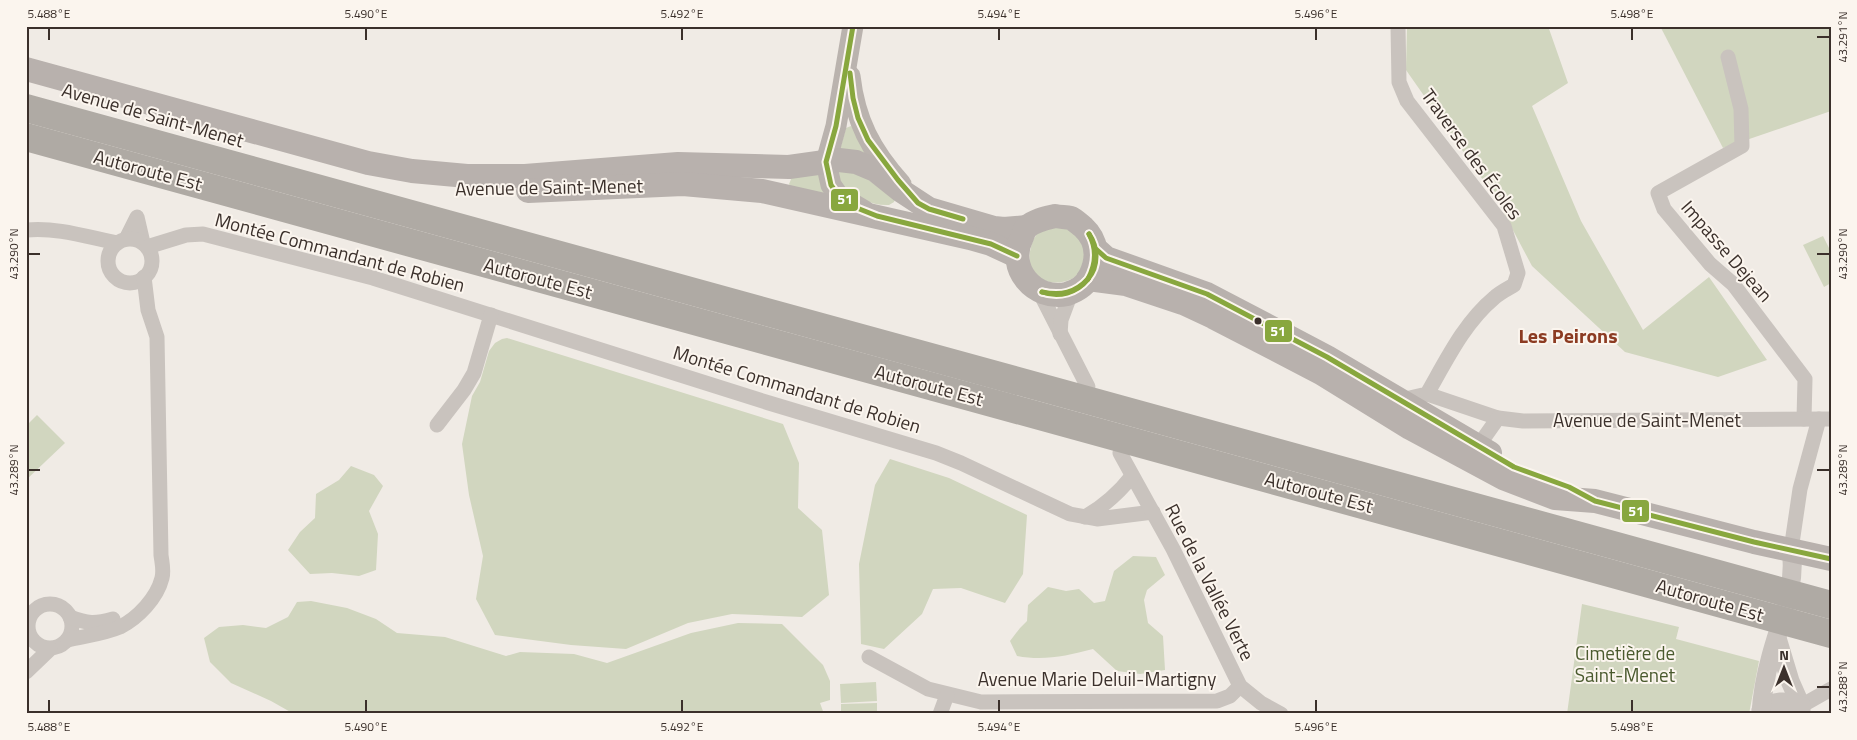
<svg xmlns="http://www.w3.org/2000/svg" width="1857" height="740" font-family="'Titillium Web',sans-serif">
<rect width="100%" height="100%" fill="#f0ebe5"/>
<!-- green -->
<g fill="#d1d6bf">
<polygon points="1407,26 1548,26 1568,83 1532,106 1581,221 1643,330 1709,277 1767,360 1718,377 1625,352 1532,266 1497,200 1406,70"/>
<polygon points="1660,26 1831,26 1831,111 1723,148"/>
<polygon points="851,126 854,128 869,153 839,153 846,128"/>
<path d="M834,166L852,168L895,199L894,202L889,205C872,206 857,197 843,189Z"/>
<polygon points="819,169 830,195 791,187 789,184 792,177"/>
<path d="M1070,226C1075,232 1084,241 1085,249C1093,294 1018,294 1031,247C1037,224 1051,228 1070,226Z"/>
<polygon points="1823,236 1831,252 1831,283 1824,287 1803,245"/>
<polygon points="507,338 783,424 799,463 798,508 822,530 829,595 802,617 732,614 688,623 626,649 571,645 495,635 476,599 483,556 469,495 462,444 472,396 480,382 489,351 495,343 502,339"/>
<polygon points="37,415 65,443 26,480 26,426"/>
<polygon points="890,459 949,478 1027,515 1023,574 1005,603 961,588 933,589 922,614 884,649 861,644 859,564 875,485"/>
<polygon points="351,466 374,475 383,486 369,511 378,534 376,570 359,576 332,573 310,574 288,550 300,532 315,518 316,494 339,480"/>
<path d="M1133,556L1156,557L1165,575L1147,590L1144,600L1148,623L1163,636L1165,670L1140,674L1117,671L1093,649C1066,656 1044,661 1017,656L1010,641L1020,628L1027,621L1028,605L1048,587L1066,591L1079,589L1094,603L1105,601L1114,571Z"/>
<polygon points="311,601 347,608 376,619 397,633 445,637 506,656 520,652 574,654 607,663 691,633 738,623 782,624 823,665 830,681 830,700 820,703 824,714 294,714 271,701 231,683 210,662 204,638 219,627 243,625 266,628 288,617 297,602"/>
<polygon points="1582,604 1679,627 1676,639 1759,661 1749,714 1567,714"/>
<polygon points="876,682 877,701 841,703 840,684"/>
<polygon points="877,703 877,714 841,714 841,704"/>
</g>
<g fill="none" stroke-linecap="round" stroke-linejoin="round">
<!-- minor -->
<g stroke="#c9c3be" stroke-width="15">
<path d="M1398,26L1399,82L1407,101L1504,226L1518,273L1514,285C1507,289 1499,293 1494,298C1464,323 1446,361 1427,394L1401,400"/>
<polyline points="1728,57 1741,109 1742,146 1658,193 1664,209 1710,264 1733,284 1805,379 1804,419"/>
<path d="M26,230C58,227 87,237 117,243"/>
<polyline points="126,239 137,217 143,243"/>
<circle cx="130" cy="261" r="22"/>
<polyline points="147,247 186,235 203,234 373,278 769,403 936,453 961,463 1070,514 1097,519 1153,512"/>
<polyline points="1039,291 1088,387"/>
<polyline points="1060,334 1061,320 1071,293"/>
<polyline points="1427,394 1498,418 1523,421 1831,419"/>
<polyline points="437,425 464,390 474,373 491,315"/>
<polyline points="1474,452 1498,418"/>
<polyline points="1120,453 1173,549 1240,686 1261,703 1281,714"/>
<path d="M1085,517C1104,506 1118,494 1132,476"/>
<polyline points="1791,550 1800,489 1819,419"/>
<circle cx="50" cy="626" r="22"/>
<path d="M70,617C88,624 95,624 113,619"/>
<path d="M68,640C85,636 104,634 120,627C138,618 157,598 162,578C164,570 162,563 161,555L157,337L148,310L144,277"/>
<polyline points="869,657 928,689 981,702 1217,701 1230,696 1240,686"/>
<polyline points="26,672 50,649"/>
<polyline points="1801,706 1831,689"/>
<polyline points="940,714 947,695"/>
</g>
<!-- tertiary -->
<g stroke="#c9c3be" stroke-width="19">
<polyline points="1777,638 1790,681 1801,706"/>
<path d="M1761,710C1775,700 1785,700 1801,706V713"/>
<path d="M1761,714C1762,695 1766,674 1771,656C1780,622 1797,585 1791,550"/>
</g>
<!-- secondary -->
<g stroke="#bab3ae" stroke-width="21">
<polyline points="853,26 836,126 826,162 831,185 838,195 865,211"/>
<path d="M850,76C855,120 871,151 901,184"/>
</g>
<!-- primary -->
<g stroke="#b8b1ad" stroke-width="24">
<polyline points="26,69 368,163 412,171 467,176 525,176 678,164 789,167 839,160 856,162 875,170 900,190 929,209 994,228 1004,229 1027,227"/>
<polyline points="528,191 683,184 762,191 970,238 991,244 1017,256"/>
<path d="M1055,216C1060,217 1066,217 1071,218C1075,220 1079,224 1083,227C1098,241 1099,258 1090,276C1086,285 1076,291 1067,294C1034,301 1006,268 1022,237C1023,234 1025,229 1027,227C1035,220 1046,218 1055,216Z"/>
<polyline points="1096,249 1106,258 1207,294 1327,357 1490,453"/>
<polyline points="1088,279 1126,284 1183,303 1213,317 1321,373 1410,428 1503,478 1555,498 1595,501 1754,542 1831,559"/>
</g>
<!-- motorway -->
<g stroke="#afaaa4" stroke-width="28">
<polyline points="26,108 1831,605"/>
<polyline points="26,137 1831,634"/>
</g>
<defs>
<g id="bus-1">
<polyline points="853,26 836,126 826,162 831,185 838,195 857,208 877,216 991,244 1017,256"/>
<polyline points="850,73 853,98 858,118 868,140 898,180 918,203 929,209 963,219"/>
<polyline points="1096,249 1106,258 1207,294 1327,357 1514,467 1569,487 1595,501 1754,542 1831,559"/>
<path d="M1088,279C1096,264 1097,249 1089,234"/>
<path d="M1088,279C1099,266 1098,247 1089,234"/>
<path d="M1042,292C1061,296 1075,293 1088,279"/>
<path d="M1042,292C1059,298 1077,293 1088,279"/>
</g>
</defs>
<!-- bus-1 casing -->
<use href="#bus-1" stroke="#fbf5ee" stroke-width="9"/>
<!-- bus-1 -->
<use href="#bus-1" stroke="#88a73e" stroke-width="5"/>
</g>
<!-- ticks -->
<path fill="none" stroke="#3b302b" stroke-width="2" d="M49,28V40M366,28V40M682,28V40M999,28V40M1316,28V40M1632,28V40M1817,37H1830M28,254H40M1817,254H1830M28,470H40M1817,470H1830M1817,687H1830M49,700V712M366,700V712M682,700V712M999,700V712M1316,700V712M1632,700V712"/>
<!-- markers -->
<circle fill="#3b302b" stroke="#fbf5ee" stroke-width="2" cx="1258" cy="321" r="4.5"/>
<g text-anchor="middle" stroke-width="4" stroke-linejoin="round" paint-order="stroke">
<!-- street labels -->
<g font-size="19" fill="#3b302b" stroke="#fbf5ee">
<text transform="translate(153 115) rotate(16)" y="7">Avenue de Saint-Menet</text>
<text transform="translate(1472 154) rotate(54)" y="7">Traverse des Écoles</text>
<text transform="translate(148 170) rotate(15)" y="7">Autoroute Est</text>
<text transform="translate(549 187) rotate(-1)" y="7">Avenue de Saint-Menet</text>
<text transform="translate(1727 251) rotate(49)" y="7">Impasse Dejean</text>
<text transform="translate(340 252) rotate(15)" y="7">Montée Commandant de Robien</text>
<text transform="translate(538 278) rotate(15)" y="7">Autoroute Est</text>
<text transform="translate(929 385) rotate(15)" y="7">Autoroute Est</text>
<text transform="translate(797 389) rotate(17)" y="7">Montée Commandant de Robien</text>
<text x="1647" y="427">Avenue de Saint-Menet</text>
<text transform="translate(1319 492) rotate(15)" y="7">Autoroute Est</text>
<text transform="translate(1210 582) rotate(63)" y="7">Rue de la Vallée Verte</text>
<text transform="translate(1710 600) rotate(16)" y="7">Autoroute Est</text>
<text x="1097" y="686">Avenue Marie Deluil-Martigny</text>
</g>
<!-- park labels -->
<g font-size="19" fill="#4a5a2e" stroke="#fbf5ee">
<text x="1625" y="660">Cimetière de<tspan x="1625" dy="22">Saint-Menet</tspan></text>
</g>
<!-- neighbourhood labels -->
<g font-size="20" font-weight="bold" fill="#8c3b22" stroke="#fbf5ee">
<text x="1568" y="343">Les Peirons</text>
</g>
</g>
<g stroke="#fbf5ee" stroke-width="2">
<rect x="830" y="188" width="29" height="24" rx="5" fill="#88a73e"/>
<rect x="1264" y="319" width="29" height="24" rx="5" fill="#88a73e"/>
<rect x="1621" y="499" width="29" height="24" rx="5" fill="#88a73e"/>
</g>
<g font-size="14" text-anchor="middle" font-weight="bold" fill="#fff">
<text x="845" y="204">51</text>
<text x="1278" y="336">51</text>
<text x="1636" y="516">51</text>
</g>
<!-- border -->
<rect width="1857" height="740" fill="none" stroke="#fbf5ee" stroke-width="55"/>
<!-- north arrow -->
<g transform="translate(1784 668)" stroke="#fbf5ee" stroke-width="4" paint-order="stroke">
<path d="M0-4L9 19L0 12L-9 19Z" fill="#3b302b"/>
<text y="-8" font-size="14" font-weight="bold" text-anchor="middle" fill="#3b302b">N</text>
</g>
<rect x="28" y="28" width="1802" height="684" fill="none" stroke="#3b302b" stroke-width="2"/>
<g font-size="12" text-anchor="middle" fill="#3b302b">
<text x="49" y="18">5.488°E</text>
<text x="366" y="18">5.490°E</text>
<text x="682" y="18">5.492°E</text>
<text x="999" y="18">5.494°E</text>
<text x="1316" y="18">5.496°E</text>
<text x="1632" y="18">5.498°E</text>
<text transform="translate(1843 37) rotate(-90)" y="4">43.291°N</text>
<text transform="translate(14 254) rotate(-90)" y="4">43.290°N</text>
<text transform="translate(1843 254) rotate(-90)" y="4">43.290°N</text>
<text transform="translate(14 470) rotate(-90)" y="4">43.289°N</text>
<text transform="translate(1843 470) rotate(-90)" y="4">43.289°N</text>
<text transform="translate(1843 687) rotate(-90)" y="4">43.288°N</text>
<text x="49" y="731">5.488°E</text>
<text x="366" y="731">5.490°E</text>
<text x="682" y="731">5.492°E</text>
<text x="999" y="731">5.494°E</text>
<text x="1316" y="731">5.496°E</text>
<text x="1632" y="731">5.498°E</text>
</g>
</svg>
